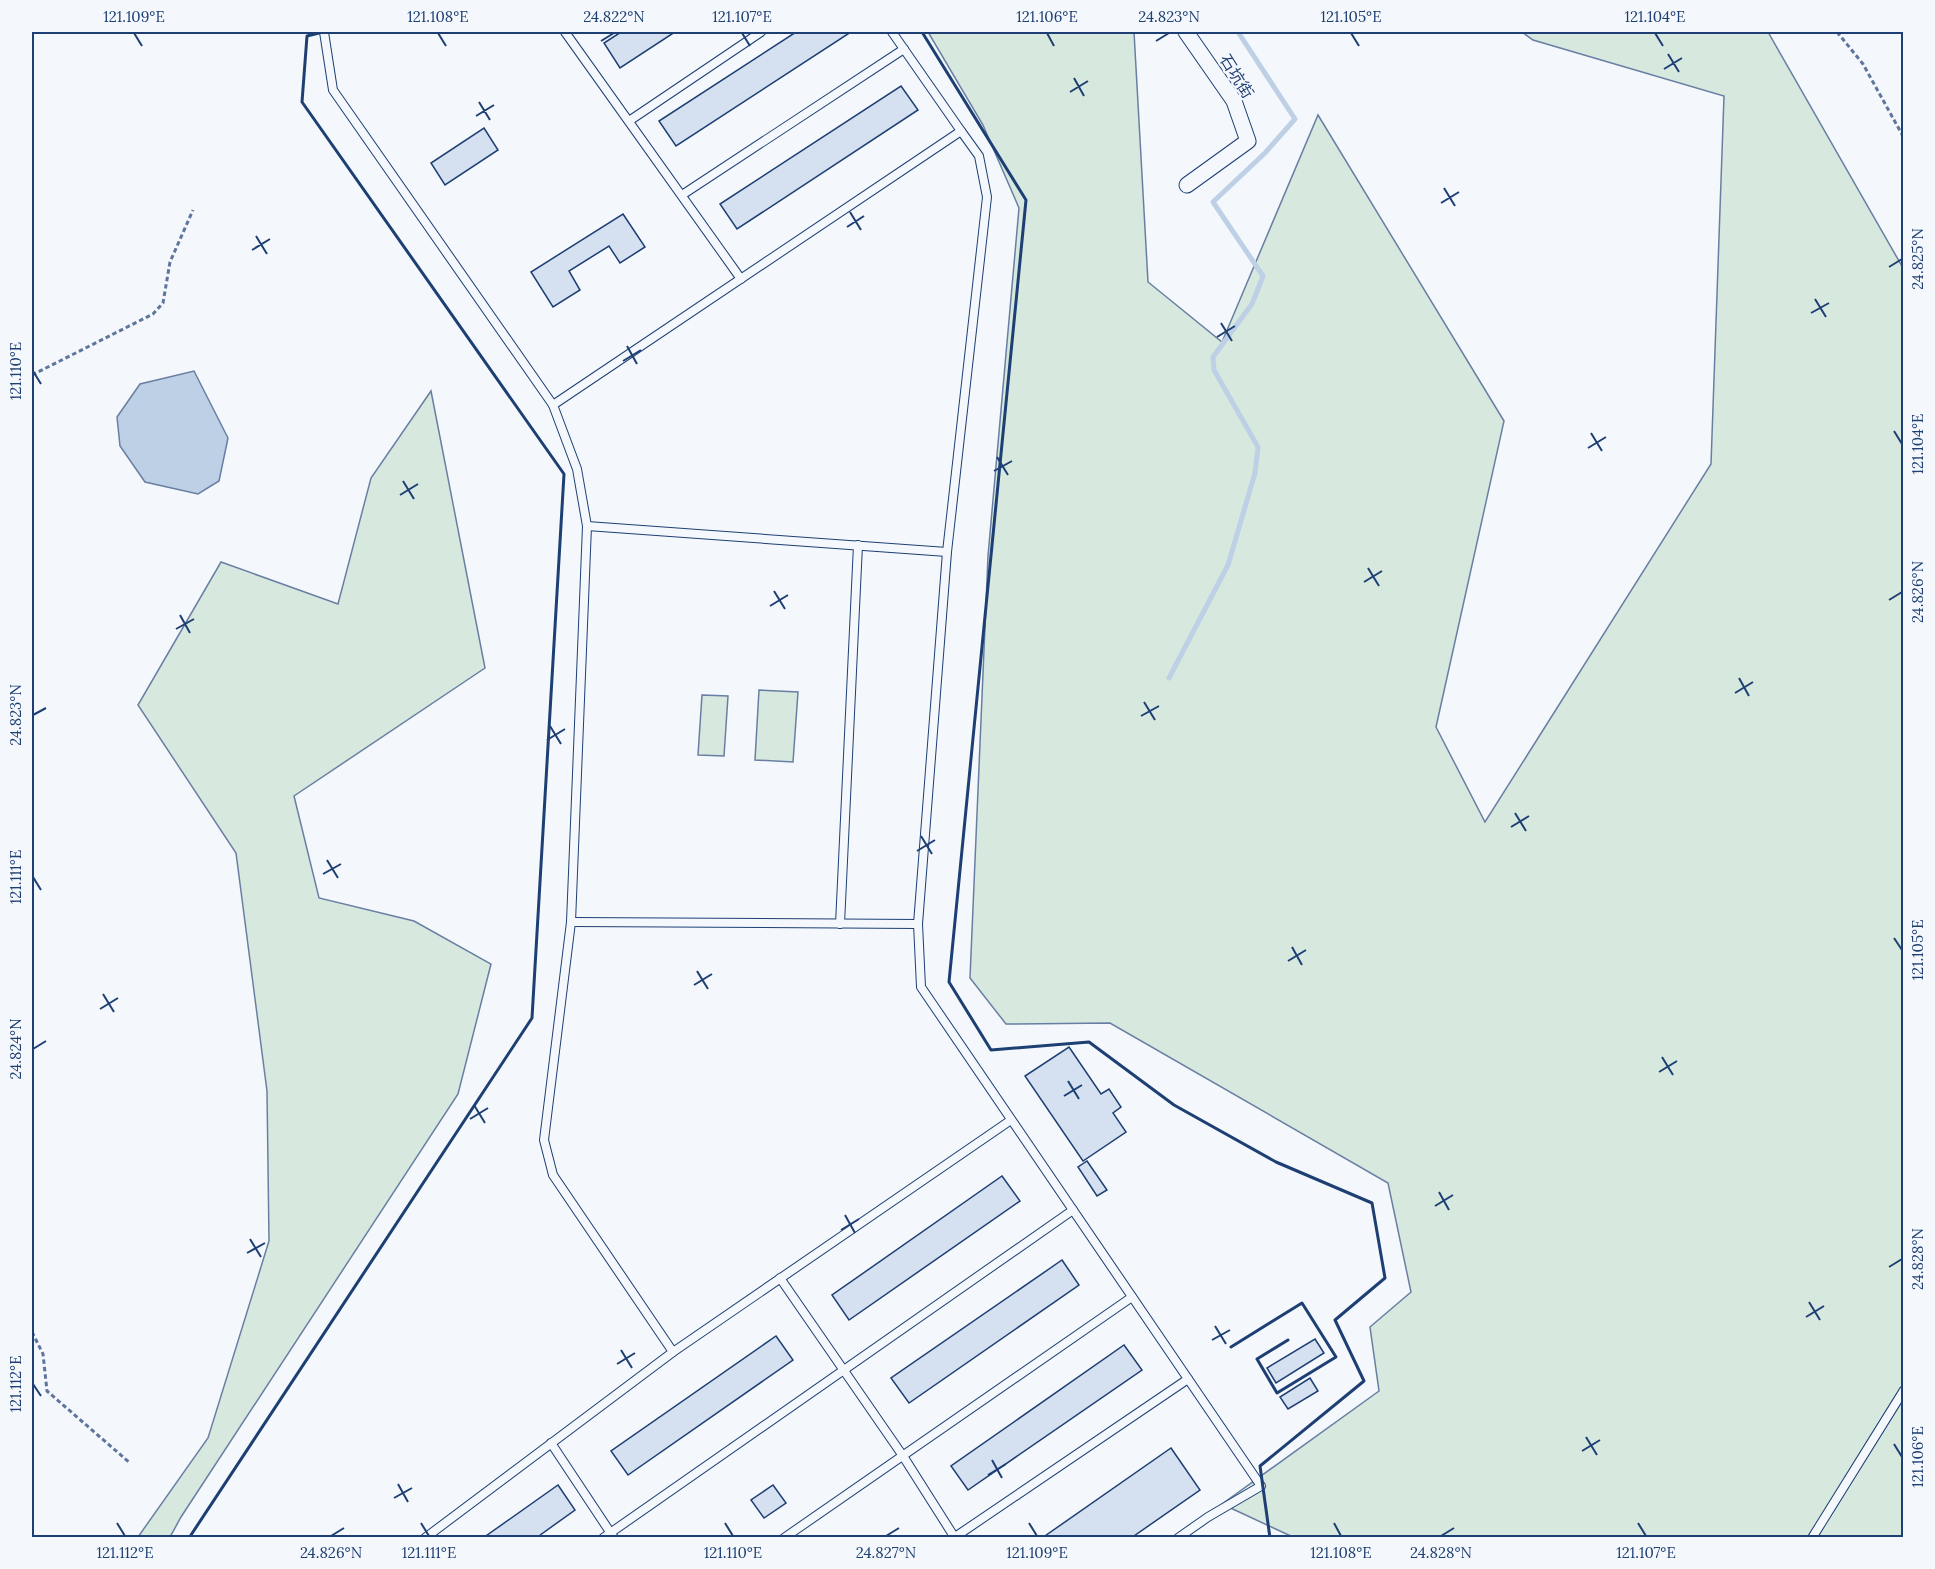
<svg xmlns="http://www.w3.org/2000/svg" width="1935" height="1569" font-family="Lora,'Noto Sans TC',serif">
<rect width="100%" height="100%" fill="#f4f7fb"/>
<!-- green -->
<g fill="#d7e8df" stroke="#687fa3" stroke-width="1.5">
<polygon points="928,32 1134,32 1148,282 1222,342 1318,115 1504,421 1436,727 1485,822 1711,464 1724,96 1533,40 1522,32 1768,32 1903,268 1903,1537 1295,1538 1222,1504 1379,1391 1370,1327 1411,1292 1388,1183 1110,1023 1006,1024 970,978 988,556 1019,208 983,125"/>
<polygon points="431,391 485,668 294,796 319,898 414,921 491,964 458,1094 181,1517 170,1537 138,1537 208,1438 269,1241 267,1091 236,853 138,705 221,562 338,604 371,478"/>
<polygon points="759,690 798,692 793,762 755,760"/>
<polygon points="702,695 728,696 724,756 698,755"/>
</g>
<!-- water -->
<polygon fill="#bed0e5" stroke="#687fa3" stroke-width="1.5" points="194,371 228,438 219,481 198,494 145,482 120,446 117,417 140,384"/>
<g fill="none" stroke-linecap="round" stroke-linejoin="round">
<!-- stream -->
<polyline stroke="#bed0e5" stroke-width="5" points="1169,678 1228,565 1255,473 1258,447 1214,370 1213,357 1252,304 1263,276 1213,202 1265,153 1295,119 1238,32"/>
</g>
<!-- building -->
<g fill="#d5e0f0" stroke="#1d3f73" stroke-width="1.5">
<polygon points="621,32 675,32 620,68 604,43"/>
<polygon points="796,32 851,32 676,146 659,121"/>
<polygon points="901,86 918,110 737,229 720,204"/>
<polygon points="484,128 498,150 445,185 431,163"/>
<polygon points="623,214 645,247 620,263 609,246 569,271 580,290 553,307 531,272"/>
<polygon points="1069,1047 1101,1094 1109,1089 1121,1107 1113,1113 1126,1132 1083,1161 1025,1076"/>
<polygon points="1087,1161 1107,1190 1097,1196 1078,1167"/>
<polygon points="1002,1176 1020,1201 849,1320 832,1295"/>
<polygon points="1062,1260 1079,1285 909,1403 891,1378"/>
<polygon points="776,1336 793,1360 628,1475 611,1451"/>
<polygon points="1315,1339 1324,1353 1276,1383 1267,1368"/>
<polygon points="1124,1345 1142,1370 968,1490 951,1466"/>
<polygon points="1310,1378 1318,1391 1288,1409 1280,1397"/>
<polygon points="1171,1448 1200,1490 1131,1538 1042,1538"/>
<polygon points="558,1485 575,1510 536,1538 483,1538"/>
<polygon points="773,1485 786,1503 764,1518 751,1500"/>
</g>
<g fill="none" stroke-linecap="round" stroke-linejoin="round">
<defs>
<g id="lane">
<polyline points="324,32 333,90 553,405 577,469 587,526 571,922 544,1140 553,1175 673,1352 425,1538"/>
<polyline points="565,32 741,279"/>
<polyline points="629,121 761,32"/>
<polyline points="682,195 904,49"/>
<polyline points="553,405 961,131 892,32"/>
<polyline points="587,526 947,552 987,197 979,156 961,131"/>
<polyline points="947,552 918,924 921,987 1261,1486 1208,1517 1178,1538"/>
<polyline points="571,922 918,924"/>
<polyline points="840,924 858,545"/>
<polyline points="780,1278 903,1456 955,1538"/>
<polyline points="673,1352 1011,1120"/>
<polyline points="551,1443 614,1538"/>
<polyline points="955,1537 1188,1379"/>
<polyline points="603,1538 1073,1210"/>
<polyline points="784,1538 1132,1297"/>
<polyline points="1812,1538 1904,1390"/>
</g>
<polyline id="street" points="1186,32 1234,101 1248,141 1187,185"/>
</defs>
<!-- lane casing -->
<use href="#lane" stroke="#1d3f73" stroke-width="10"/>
<!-- street casing -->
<use href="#street" stroke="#1d3f73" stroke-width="17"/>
<!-- path -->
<g stroke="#5e769c" stroke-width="3" stroke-dasharray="4.5 3" stroke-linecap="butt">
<polyline points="1837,32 1863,64 1904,138"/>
<polyline points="32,375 153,314 163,303 170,262 193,210"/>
<polyline points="32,1332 43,1354 47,1391 130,1463"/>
</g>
<!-- lane -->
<use href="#lane" stroke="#f4f7fb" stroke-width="8"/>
<!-- street -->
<use href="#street" stroke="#f4f7fb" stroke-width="15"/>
<!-- wall -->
<g stroke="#1d3f73" stroke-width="3">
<polyline points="922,32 1026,200 949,982 991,1050 1089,1042 1174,1105 1276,1162 1372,1203 1385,1278 1335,1320 1364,1381 1260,1466 1270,1538"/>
<polyline points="1231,1347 1302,1303 1336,1357 1277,1393 1257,1359 1288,1340"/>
<polyline points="189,1538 532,1018 564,474 302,102 307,36 319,33"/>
</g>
</g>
<!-- ticks -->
<path fill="none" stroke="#1d3f73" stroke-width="2" d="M134,33L142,46M438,33L446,46M742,33L750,46M1047,33L1054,46M1351,33L1359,46M1655,33L1663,46M601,41L614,33M1156,41L1169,33M1668,54L1679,72M1664,69L1682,58M1074,78L1084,96M1070,92L1088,81M479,102L490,120M476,116L494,105M1444,188L1455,206M1441,203L1459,192M850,212L861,230M847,227L864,216M256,236L267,254M252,250L270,239M1889,267L1902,259M1815,299L1826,317M1811,313L1829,303M1221,323L1232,341M1217,337L1235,326M627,346L637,364M623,361L641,350M33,371L41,384M1894,431L1902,444M1591,433L1602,451M1588,448L1606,437M997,457L1008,475M994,471L1012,461M403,481L414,499M400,495L418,484M1368,568L1379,586M1364,582L1382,571M774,591L785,609M1889,600L1902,592M770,606L788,595M180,615L190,633M176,629L194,619M1739,678L1749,696M1735,693L1753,682M1144,702L1155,720M33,715L46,708M1141,716L1159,706M550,726L561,744M547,740L565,729M1515,813L1526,831M1511,827L1529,816M921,836L932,854M917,851L935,840M327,860L338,878M323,874L341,864M33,877L41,890M1894,938L1902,950M1292,947L1302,965M1288,961L1306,950M697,971L708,989M694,985L712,974M103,994L114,1012M100,1009L118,998M33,1049L46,1041M1662,1057L1673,1075M1659,1072L1677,1061M1068,1081L1079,1099M1064,1096L1082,1085M474,1105L485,1123M470,1119L488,1108M1439,1192L1449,1210M1435,1206L1453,1195M845,1215L855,1233M841,1230L859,1219M250,1239L261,1257M247,1253L265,1243M1889,1267L1902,1259M1809,1302L1820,1320M1806,1317L1824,1306M1215,1326L1226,1344M1212,1340L1230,1330M621,1350L632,1368M617,1364L635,1353M33,1384L41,1396M1586,1437L1597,1455M1894,1444L1902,1457M1582,1451L1600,1440M992,1460L1002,1478M988,1475L1006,1464M398,1484L408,1502M394,1498L412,1488M117,1523L125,1536M421,1523L429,1536M725,1523L733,1536M1029,1523L1037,1536M1334,1523L1341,1536M1638,1523L1646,1536M331,1536L344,1528M886,1536L899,1528M1441,1536L1454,1528"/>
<g text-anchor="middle" stroke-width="4.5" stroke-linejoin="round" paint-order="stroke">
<!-- street labels -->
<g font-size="16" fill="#1d3f73" stroke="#f4f7fb">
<text transform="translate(1237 76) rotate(58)" y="6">石坑街</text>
</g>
</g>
<!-- border -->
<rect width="1935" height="1569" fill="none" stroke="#f4f7fb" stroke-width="66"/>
<rect x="33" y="33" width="1869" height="1503" fill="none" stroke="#1d3f73" stroke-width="2"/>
<g font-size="15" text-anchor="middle" fill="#1d3f73">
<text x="134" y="22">121.109°E</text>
<text x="438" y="22">121.108°E</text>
<text x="614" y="22">24.822°N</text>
<text x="742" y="22">121.107°E</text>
<text x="1047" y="22">121.106°E</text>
<text x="1169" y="22">24.823°N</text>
<text x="1351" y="22">121.105°E</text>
<text x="1655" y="22">121.104°E</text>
<text transform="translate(1918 259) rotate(-90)" y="5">24.825°N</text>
<text transform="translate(16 371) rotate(-90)" y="5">121.110°E</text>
<text transform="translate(1918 444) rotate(-90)" y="5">121.104°E</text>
<text transform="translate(1918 592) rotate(-90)" y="5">24.826°N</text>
<text transform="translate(16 715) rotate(-90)" y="5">24.823°N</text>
<text transform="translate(16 877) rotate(-90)" y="5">121.111°E</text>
<text transform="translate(1918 950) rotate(-90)" y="5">121.105°E</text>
<text transform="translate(16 1049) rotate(-90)" y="5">24.824°N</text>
<text transform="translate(1918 1259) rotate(-90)" y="5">24.828°N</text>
<text transform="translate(16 1384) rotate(-90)" y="5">121.112°E</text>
<text transform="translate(1918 1457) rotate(-90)" y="5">121.106°E</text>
<text x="125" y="1558">121.112°E</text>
<text x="331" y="1558">24.826°N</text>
<text x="429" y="1558">121.111°E</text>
<text x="733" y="1558">121.110°E</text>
<text x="886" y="1558">24.827°N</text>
<text x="1037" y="1558">121.109°E</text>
<text x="1341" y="1558">121.108°E</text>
<text x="1441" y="1558">24.828°N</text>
<text x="1646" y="1558">121.107°E</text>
</g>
</svg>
